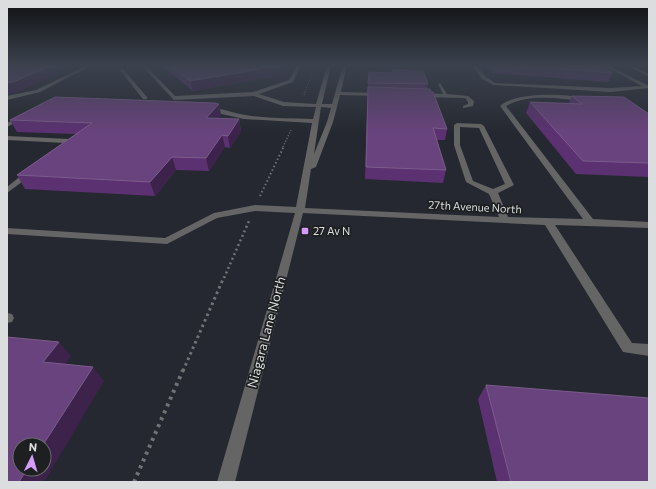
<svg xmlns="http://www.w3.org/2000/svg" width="656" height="489" font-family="Commissioner,sans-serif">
<rect width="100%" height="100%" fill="#1e1f21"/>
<!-- built -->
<path fill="#252830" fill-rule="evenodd" d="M7,65H649V482H7ZM20,445H44V469H20Z"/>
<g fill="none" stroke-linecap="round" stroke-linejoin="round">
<!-- path-far5 -->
<polyline stroke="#717274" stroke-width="1" stroke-dasharray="1 1.5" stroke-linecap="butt" points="304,95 315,65"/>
<!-- path-far4 -->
<polyline stroke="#717274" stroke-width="1.5" stroke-dasharray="1 2" stroke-linecap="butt" points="283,147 291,130"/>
<!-- path-far3 -->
<polyline stroke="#717274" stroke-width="2" stroke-dasharray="1.5 2.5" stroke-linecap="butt" points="260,196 284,146"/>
<!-- path-far2 -->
<polyline stroke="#717274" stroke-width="2.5" stroke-dasharray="2 3" stroke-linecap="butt" points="224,278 249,221"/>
<!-- path-far1 -->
<polyline stroke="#717274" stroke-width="3" stroke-dasharray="2.5 3.5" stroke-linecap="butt" points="183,371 224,277"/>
<!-- path -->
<polyline stroke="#717274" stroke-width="4" stroke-dasharray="3 4.5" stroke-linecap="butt" points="134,482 183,370"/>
<!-- minor -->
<g fill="#666565" fill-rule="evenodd">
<polygon points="88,65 92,65 40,92 7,100 7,96 36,90"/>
<path d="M141,65H145L175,96L253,92L289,80L297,65H301L293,82L259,94L284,102L316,104L327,65H331L322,104H332L343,65H347L341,92L382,93L383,94L380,96L340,95L333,122L316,167L311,169L305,208L499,217L489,194L466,182L454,145V125L457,123L481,124L484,126L514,185L498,193L508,217L583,219L500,106C517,91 565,94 587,98L588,99L585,101C560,99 529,93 506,106L593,219L649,222V228L555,225L632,343L649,344V356L623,352L545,225L303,213L235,482H217L295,213L255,211L217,218L167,244L7,234V228L165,238L214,213L255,205L296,207L312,123L244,119L204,110C210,106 225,110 232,112C257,119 286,118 313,119L316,107L283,106L254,96L174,100ZM321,107L331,108L327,122L314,154ZM460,127L479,128L505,184L493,189L473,181L460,145Z"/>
<polygon points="472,65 476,65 486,77 495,83 611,88 642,86 603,65 607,65 649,86 649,88 611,92 494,85 482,79"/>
<polygon points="626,65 630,65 649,74 649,77"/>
<rect x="644" y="65" width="5" height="1"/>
<polygon points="119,69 123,69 147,97 147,99 143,99"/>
<polygon points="440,83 447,94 468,96 474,101 473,106 463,108 463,106 468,104 468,102 465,98 422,97 419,95 422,93 443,94 438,84"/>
<polygon points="24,114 27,116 26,117 7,127 7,123"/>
<polygon points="7,136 69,139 72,141 67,150 65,151 62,149 65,143 7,140"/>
<polygon points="27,171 30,171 34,173 7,193 7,187"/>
<polygon points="7,313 12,314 14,318 12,322 7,323"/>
</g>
</g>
<!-- wall -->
<g fill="#5b3171">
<polygon points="161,65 291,65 285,74 193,91"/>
<polygon points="490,65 604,65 613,73 608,82 492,73"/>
<polygon points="392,70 428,84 427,89 447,129 445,140 437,140 446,170 443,183 365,179 368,80 391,73"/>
<polygon points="572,96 649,114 649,177 576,174 526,113 530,102 569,103"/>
<polygon points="219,104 221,115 218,118 239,119 241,131 230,148 225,147 209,171 176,170 155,196 25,189 17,175 76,134 17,132 10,120"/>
<polygon points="486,385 649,482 497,482 478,399"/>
</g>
<!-- shaded-wall -->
<g fill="#3d224c">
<polygon points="54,65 68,65 69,68 18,92 7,94 7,83"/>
<polygon points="285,65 291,65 285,74 193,91 190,81"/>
<polygon points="219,104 221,115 209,129 206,118"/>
<polygon points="239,119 241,131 230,148 228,136"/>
<polygon points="222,135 225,147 209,171 206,158"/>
<polygon points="172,157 176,170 155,196 150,182"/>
<polygon points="59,342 71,356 57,376 43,362"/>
<polygon points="93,367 104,381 44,482 19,482 27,469 44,469 44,445 43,445"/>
</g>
<!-- building -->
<g fill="#69437d" stroke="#7b5c8c">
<polygon points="7,65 54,65 13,82 7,83"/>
<polygon points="170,65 285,65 190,81"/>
<polygon points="500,65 604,65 613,73"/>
<polygon points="392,70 423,71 428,84 368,83 369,72 392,73"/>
<polygon points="368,87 430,89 431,92 433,92 447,129 433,128 446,170 366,167"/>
<polygon points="572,96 624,97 649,114 649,163 583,161 530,102 582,104"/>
<polygon points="55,97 215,103 219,104 206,118 239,119 228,136 222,135 206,158 172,157 150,182 17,175 92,123 10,120"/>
<polygon points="7,337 59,342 43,362 93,367 43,445 20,445 20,469 27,469 19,482 7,482"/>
<polygon points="486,385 649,398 649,482 511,482"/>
</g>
<!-- sky -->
<linearGradient id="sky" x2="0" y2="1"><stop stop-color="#101112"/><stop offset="0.49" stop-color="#3b424e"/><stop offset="1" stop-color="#3b424e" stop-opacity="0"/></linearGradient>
<rect width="656" height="133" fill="url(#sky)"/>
<!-- markers -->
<rect fill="#d69bfa" stroke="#1e1f21" stroke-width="1.5" x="301" y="227" width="8" height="8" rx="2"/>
<g text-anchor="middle" stroke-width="3.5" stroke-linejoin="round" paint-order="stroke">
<!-- street labels -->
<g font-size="11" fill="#dcddde" stroke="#1e1f21">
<text transform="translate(475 207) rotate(3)" y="4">27th Avenue North</text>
</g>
<!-- poi labels -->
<g font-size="11" fill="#dcddde" stroke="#1e1f21" text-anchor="start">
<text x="313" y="235">27 Av N</text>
</g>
<!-- near-street labels -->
<g font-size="13" fill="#dcddde" stroke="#1e1f21">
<text transform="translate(266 332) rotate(-75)" y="5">Niagara Lane North</text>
</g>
</g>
<!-- border -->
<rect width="656" height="489" fill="none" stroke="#dcddde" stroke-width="16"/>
<!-- north arrow -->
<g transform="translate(32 457) rotate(5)"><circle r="19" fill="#1e1f21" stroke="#6a6b6d"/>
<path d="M0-3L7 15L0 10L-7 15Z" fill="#d69bfa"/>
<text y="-6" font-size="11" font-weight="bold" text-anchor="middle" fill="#dcddde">N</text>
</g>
</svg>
